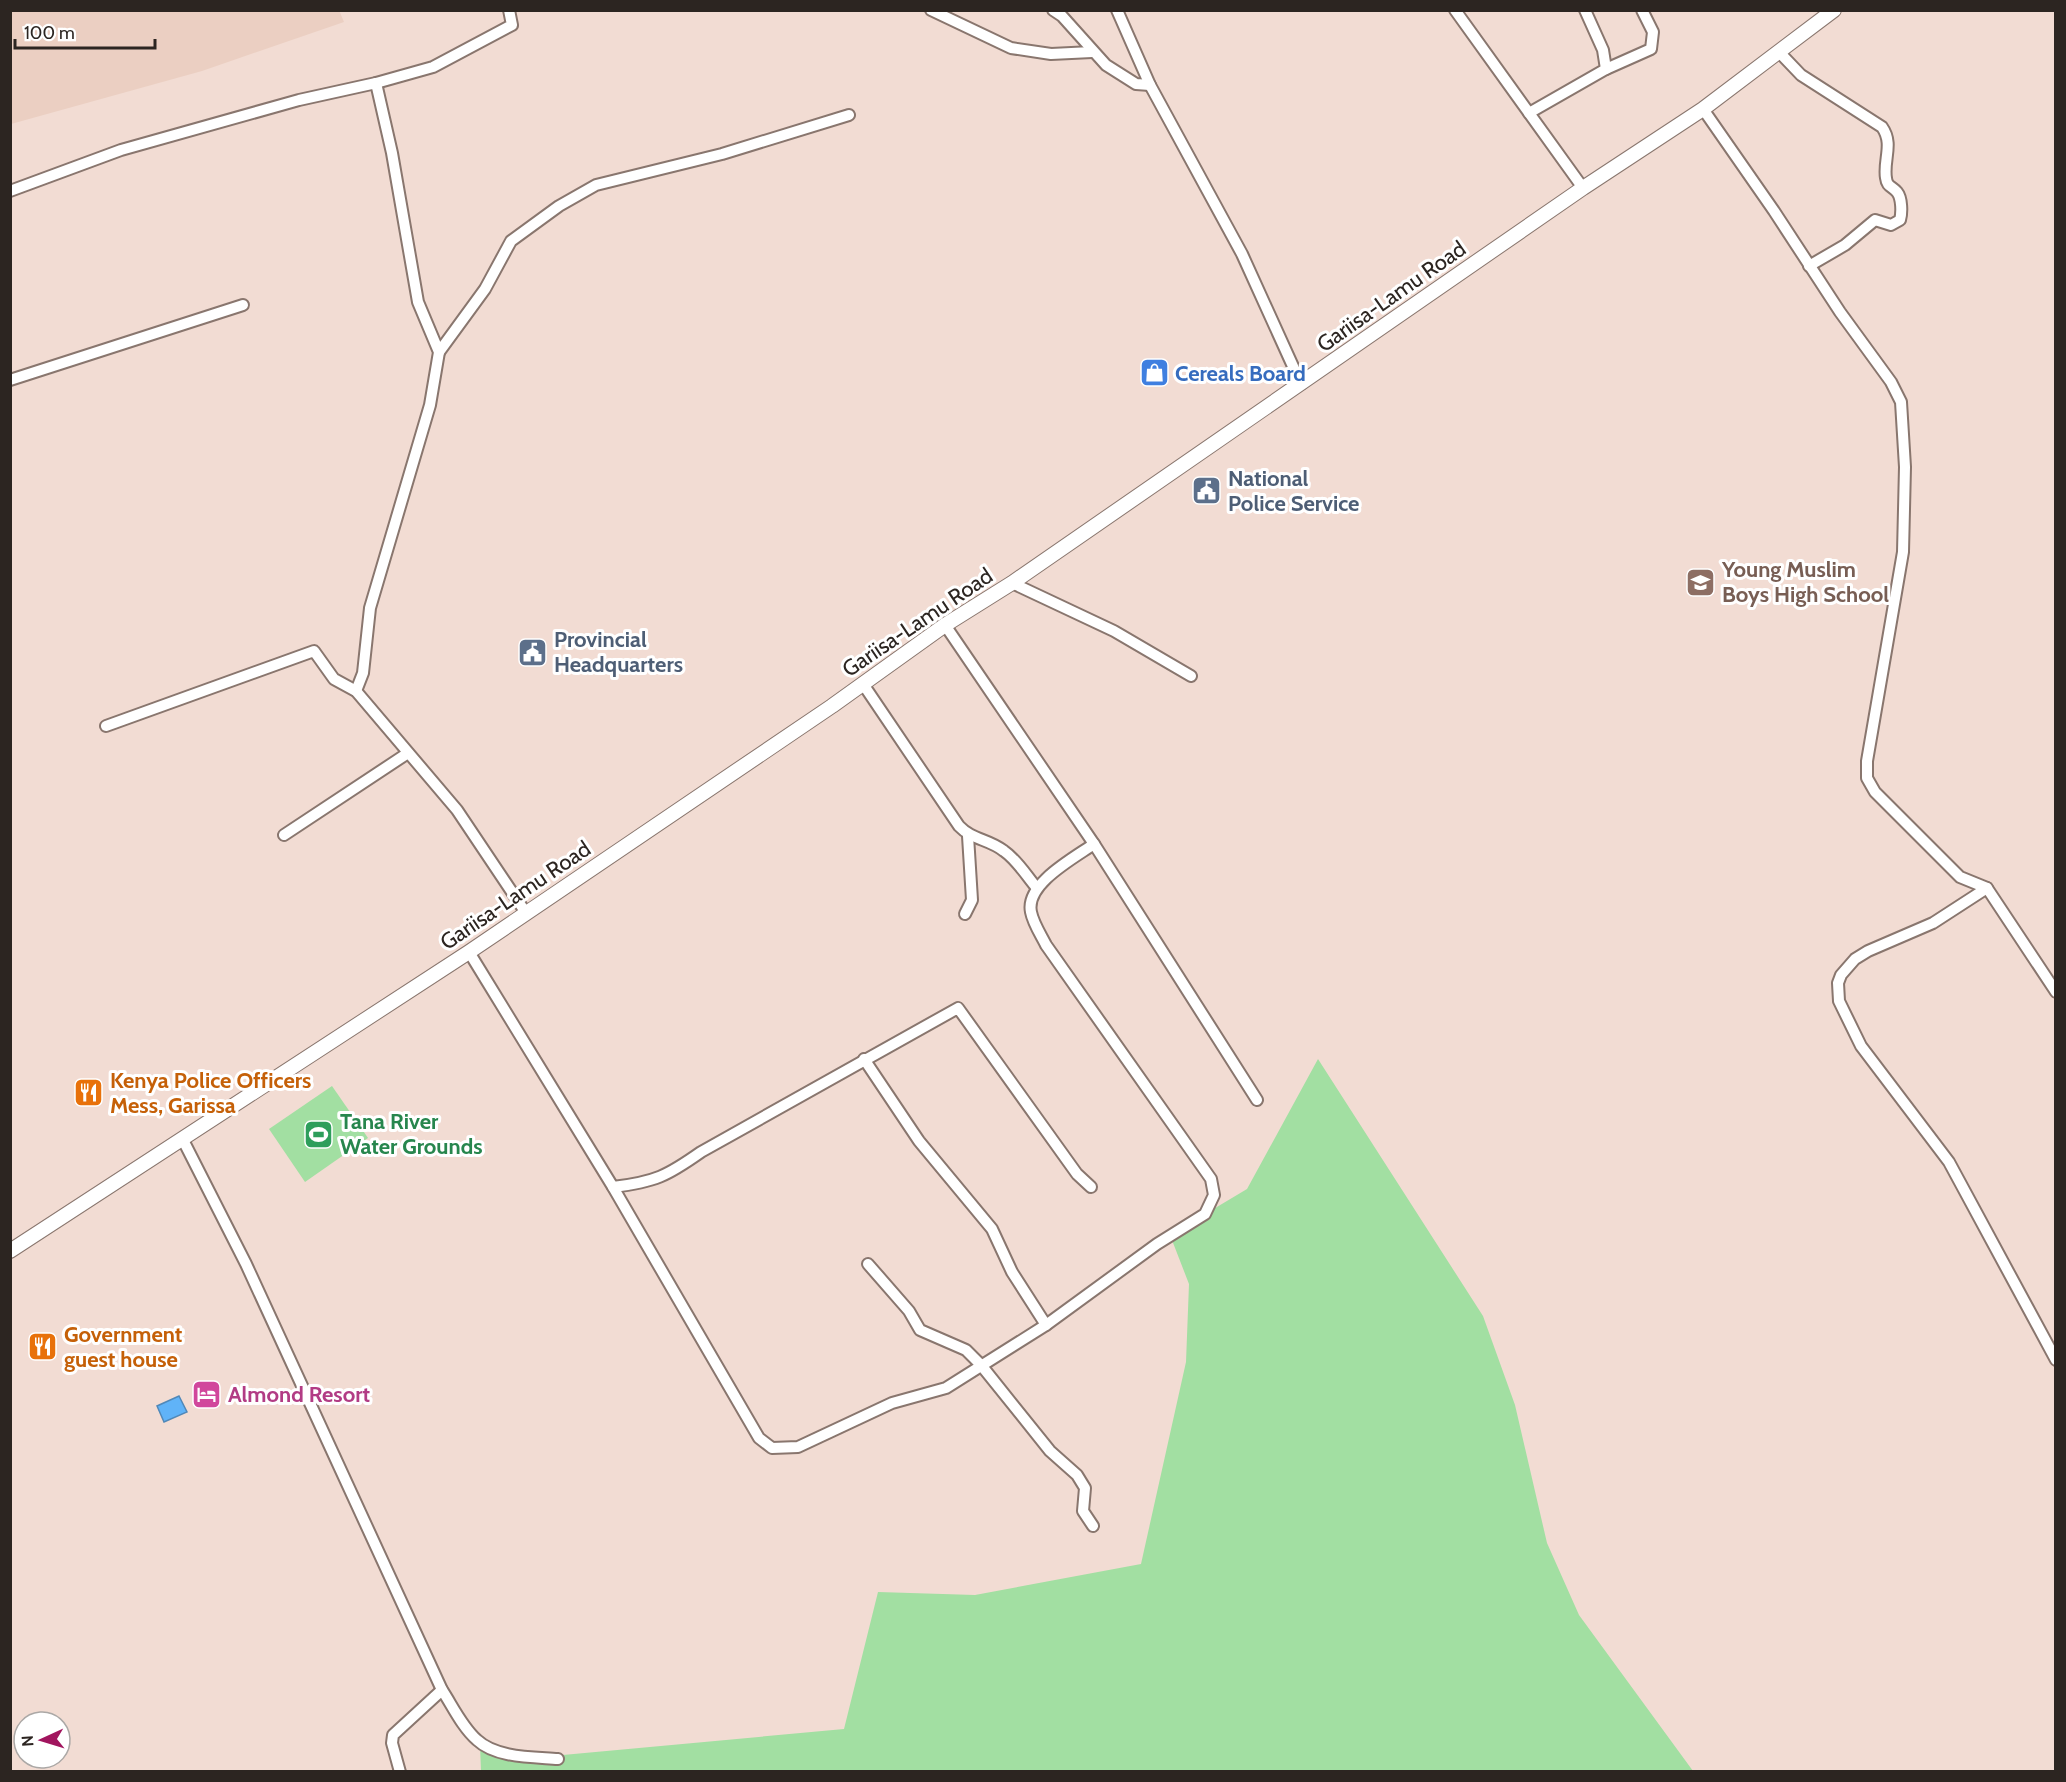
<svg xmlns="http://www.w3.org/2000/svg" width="2066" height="1782" font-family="Cabin,sans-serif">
<rect width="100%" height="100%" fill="#f2dcd3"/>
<!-- built -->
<polygon fill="#ebcfc2" points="339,10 344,22 202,71 11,124 11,11"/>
<!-- green -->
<g fill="#a2dfa2">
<polygon points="1318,1059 1483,1316 1515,1405 1547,1543 1579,1615 1693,1771 481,1772 480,1744 552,1756 844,1729 878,1592 975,1595 1141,1564 1186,1362 1189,1284 1170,1235 1247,1189"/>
<polygon points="332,1086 368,1138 305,1182 269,1129"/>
</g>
<!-- water -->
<polygon fill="#60b3f8" stroke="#5088b8" stroke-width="1.5" points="179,1396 187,1412 164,1422 157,1406"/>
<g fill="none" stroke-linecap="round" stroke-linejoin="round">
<defs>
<g id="minor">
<polyline points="931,10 1011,48 1051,54 1092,52"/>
<polyline points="1053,10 1062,16 1106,65 1136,84 1150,85"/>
<polyline points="1117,10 1150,85 1242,254 1301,384"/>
<polyline points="1455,10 1583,188"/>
<path d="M1780,53L1801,75L1882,127C1894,144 1883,160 1886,178C1887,187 1892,186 1897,192C1902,198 1902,213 1900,220L1891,225L1875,220L1845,245L1809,266"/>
<polyline points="1606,69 1651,49 1653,32 1642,10"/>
<polyline points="376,83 433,67 512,25 509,10"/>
<polyline points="1703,109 1774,211 1840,312 1891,382 1901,402 1905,467 1903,552 1867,761 1867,778 1875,792 1960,877 1987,888 2056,992"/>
<polyline points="1529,113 1606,69 1603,50 1585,10"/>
<polyline points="10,191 121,150 299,100 376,83 392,153 418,302 439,352 430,405 370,608 363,673 356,691"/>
<polyline points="439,352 485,289 511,241 559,206 596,185 722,154 849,115"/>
<polyline points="10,380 243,305"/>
<polyline points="1012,583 1114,631 1191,676"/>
<path d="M863,684L959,826C972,840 989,839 1004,851C1017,860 1026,875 1036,887"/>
<polyline points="106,726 314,651 334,679 356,691 457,810 526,913"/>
<polyline points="284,835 408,753"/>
<polyline points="1094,844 1257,1100"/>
<polyline points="1987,888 1933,923 1868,951 1855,959 1841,975 1838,983 1839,1001 1861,1046 1949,1162 2056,1360"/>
<polyline points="965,914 972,900 968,836"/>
<path d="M469,952L613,1187L759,1438L772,1448L798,1447L892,1403L946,1388L1046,1325L1157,1244L1205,1214L1214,1195L1211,1179L1046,945C1041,935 1033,923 1031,912C1025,884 1074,858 1094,844L945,625"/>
<polyline points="864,1059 919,1141 992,1229 1012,1272 1046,1325"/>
<path d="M183,1140L246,1264L442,1690C452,1705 462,1727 477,1740C496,1758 533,1757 558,1759"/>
<path d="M613,1187C655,1182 667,1176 701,1152L958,1008L1077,1174L1091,1187"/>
<polyline points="868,1264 909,1311 920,1330 966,1350 981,1365 1050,1451 1077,1475 1085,1488 1083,1511 1093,1526"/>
<polyline points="400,1772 392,1743 393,1735 442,1690"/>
</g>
<polyline id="tertiary" points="10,1251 469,952 832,706 945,625 1012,583 1583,188 1703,109 1834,10"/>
</defs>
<!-- minor casing -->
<use href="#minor" stroke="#89766e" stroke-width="14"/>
<!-- tertiary casing -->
<use href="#tertiary" stroke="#89766e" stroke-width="16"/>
<!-- minor -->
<use href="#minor" stroke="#fff" stroke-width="10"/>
<!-- tertiary -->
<use href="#tertiary" stroke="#fff" stroke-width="14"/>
</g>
<!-- icons -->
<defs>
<symbol id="shop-square" viewBox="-11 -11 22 22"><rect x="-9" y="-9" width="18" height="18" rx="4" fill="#3f7fe0" stroke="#fff"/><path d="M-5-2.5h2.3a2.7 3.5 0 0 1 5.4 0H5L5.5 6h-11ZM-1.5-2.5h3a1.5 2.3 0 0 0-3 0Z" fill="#fff"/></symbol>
<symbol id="civic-square" viewBox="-11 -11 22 22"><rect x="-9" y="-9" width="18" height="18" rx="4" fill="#5c6f8a" stroke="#fff"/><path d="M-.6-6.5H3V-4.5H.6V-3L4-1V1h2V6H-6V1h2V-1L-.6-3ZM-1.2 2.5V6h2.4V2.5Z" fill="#fff"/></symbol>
<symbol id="school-square" viewBox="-11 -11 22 22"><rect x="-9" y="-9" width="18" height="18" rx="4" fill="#8d6e63" stroke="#fff"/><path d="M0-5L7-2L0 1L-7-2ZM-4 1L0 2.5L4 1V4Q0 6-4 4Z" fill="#fff"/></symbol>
<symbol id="restaurant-square" viewBox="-11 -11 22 22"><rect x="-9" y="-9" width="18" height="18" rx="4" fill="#e8710a" stroke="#fff"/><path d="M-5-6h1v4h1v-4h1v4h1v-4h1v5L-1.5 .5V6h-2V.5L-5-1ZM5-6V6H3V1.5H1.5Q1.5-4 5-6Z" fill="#fff"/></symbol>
<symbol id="stadium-square" viewBox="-11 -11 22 22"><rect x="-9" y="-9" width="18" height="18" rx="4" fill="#2e9e5b" stroke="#fff"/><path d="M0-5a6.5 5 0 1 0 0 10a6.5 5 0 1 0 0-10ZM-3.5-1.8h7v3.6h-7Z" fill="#fff"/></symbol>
<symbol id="hotel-square" viewBox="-11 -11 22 22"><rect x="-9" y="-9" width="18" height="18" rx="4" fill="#d1479c" stroke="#fff"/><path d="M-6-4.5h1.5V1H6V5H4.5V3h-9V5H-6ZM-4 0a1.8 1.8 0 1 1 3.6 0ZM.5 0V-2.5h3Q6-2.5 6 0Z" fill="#fff"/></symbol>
</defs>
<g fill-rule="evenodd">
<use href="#shop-square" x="1138" y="356" width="33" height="33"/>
<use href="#civic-square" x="1190" y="474" width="33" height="33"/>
<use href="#school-square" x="1684" y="566" width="33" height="33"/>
<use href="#civic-square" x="516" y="636" width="33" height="33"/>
<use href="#restaurant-square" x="72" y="1076" width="33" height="33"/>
<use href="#stadium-square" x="302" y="1118" width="33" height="33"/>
<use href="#restaurant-square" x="26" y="1330" width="33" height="33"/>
<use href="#hotel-square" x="190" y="1378" width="33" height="33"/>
</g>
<g text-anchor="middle" stroke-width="6" stroke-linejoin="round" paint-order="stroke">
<!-- street labels -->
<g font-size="22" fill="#2c2521" stroke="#fff">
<text transform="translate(1391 296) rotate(-35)" y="8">Gariisa-Lamu Road</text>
<text transform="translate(917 622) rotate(-34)" y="8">Gariisa-Lamu Road</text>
<text transform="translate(515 895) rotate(-34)" y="8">Gariisa-Lamu Road</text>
</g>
<!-- shop labels -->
<g font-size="22" font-weight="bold" fill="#366cbe" stroke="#fff" text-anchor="start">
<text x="1175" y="381">Cereals Board</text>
</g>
<!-- service labels -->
<g font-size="22" font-weight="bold" fill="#4e5e75" stroke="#fff" text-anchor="start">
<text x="1228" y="486">National<tspan x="1228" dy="25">Police Service</tspan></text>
<text x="554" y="647">Provincial<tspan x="554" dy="25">Headquarters</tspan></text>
</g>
<!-- education labels -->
<g font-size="22" font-weight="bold" fill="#785e54" stroke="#fff" text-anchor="start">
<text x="1722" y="577">Young Muslim<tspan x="1722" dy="25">Boys High School</tspan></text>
</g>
<!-- food labels -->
<g font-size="22" font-weight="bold" fill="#c56008" stroke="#fff" text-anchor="start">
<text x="110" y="1088">Kenya Police Officers<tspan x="110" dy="25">Mess, Garissa</tspan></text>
<text x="64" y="1342">Government<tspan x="64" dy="25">guest house</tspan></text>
</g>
<!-- leisure labels -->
<g font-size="22" font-weight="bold" fill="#27864d" stroke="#fff" text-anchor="start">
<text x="340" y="1129">Tana River<tspan x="340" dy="25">Water Grounds</tspan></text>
</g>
<!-- hotel labels -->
<g font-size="22" font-weight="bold" fill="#b23c85" stroke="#fff" text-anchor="start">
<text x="228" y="1402">Almond Resort</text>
</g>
</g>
<!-- border -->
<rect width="2066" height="1782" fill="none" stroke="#2c2521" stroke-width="24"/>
<!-- north arrow -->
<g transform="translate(42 1740) rotate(266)"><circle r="28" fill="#ffffff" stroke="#aba8a6" stroke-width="1.5"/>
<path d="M0-4.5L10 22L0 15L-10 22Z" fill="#a1155e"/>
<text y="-9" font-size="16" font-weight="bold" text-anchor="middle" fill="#2c2521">N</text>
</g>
<!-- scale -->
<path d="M15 39v9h140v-9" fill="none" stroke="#2c2521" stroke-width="3"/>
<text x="24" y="39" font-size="18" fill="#2c2521" stroke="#ffffff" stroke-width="4.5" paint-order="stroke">100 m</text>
</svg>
